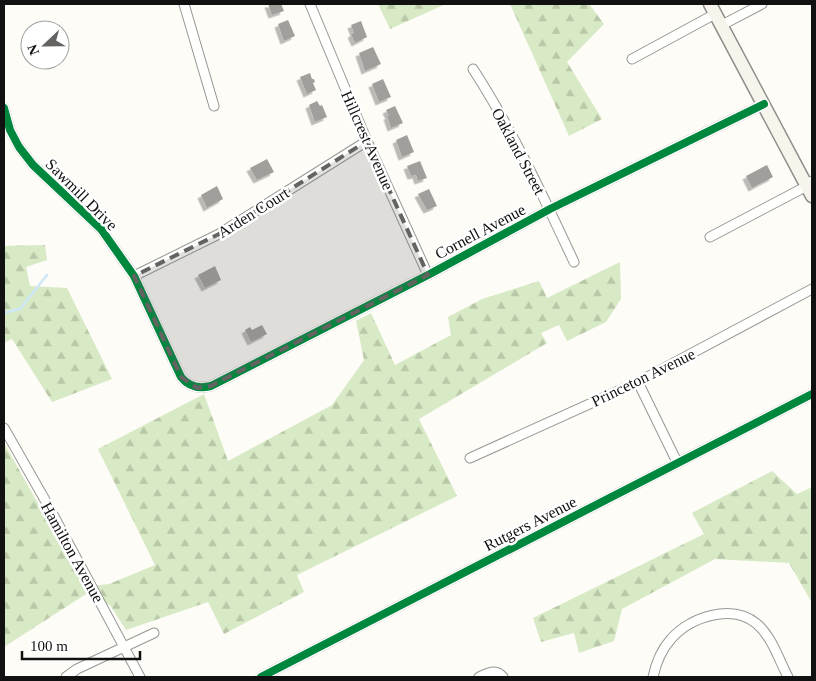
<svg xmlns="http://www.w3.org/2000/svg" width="816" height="681" font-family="Georgia,serif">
<defs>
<pattern id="forest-firs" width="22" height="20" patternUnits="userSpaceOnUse" patternTransform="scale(1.25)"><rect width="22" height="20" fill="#d8eac5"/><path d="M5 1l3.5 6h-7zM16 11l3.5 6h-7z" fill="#b8c8a8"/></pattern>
<filter id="shadow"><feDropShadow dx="-3.5" dy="3.5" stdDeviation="0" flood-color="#0004"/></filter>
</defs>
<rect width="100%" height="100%" fill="#fdfcf7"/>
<!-- forest -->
<g fill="url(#forest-firs)">
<polygon points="378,4 446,4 390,29"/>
<polygon points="510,4 589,4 604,24 567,62 602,119 569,136"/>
<polygon points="45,245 47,260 26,267 30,286 67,288 112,379 52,402 12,339 4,343 4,246"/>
<polygon points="620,262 621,299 606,322 567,341 559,325 541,333 547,343 419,419 457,496 297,575 304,592 224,634 208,602 126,630 110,605 86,594 4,647 4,443 85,587 109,584 155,565 98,449 204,394 228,461 332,405 364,360 356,321 371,313 395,365 451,335 448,317 482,299 539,281 547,298"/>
<polygon points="772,471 797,494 812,487 812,603 789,563 715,559 622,609 614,641 579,653 574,633 541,642 533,618 704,534 692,513"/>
</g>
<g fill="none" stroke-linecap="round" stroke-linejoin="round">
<!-- stream -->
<polyline stroke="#cde8f7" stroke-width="2.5" points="4,313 20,309 47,275"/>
</g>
<!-- building -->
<g fill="#a19f9c" filter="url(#shadow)">
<polygon points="268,4 281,4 284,11 272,15"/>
<polygon points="288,20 295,36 284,41 278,24"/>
<polygon points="361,21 367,37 355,43 351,34 354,33 351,25"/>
<polygon points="373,47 381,64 365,71 359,53"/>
<polygon points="310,73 312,79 314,79 315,82 313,83 316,90 307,94 300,77"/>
<polygon points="383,79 391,97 379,102 372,84"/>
<polygon points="317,101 320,106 322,105 327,117 315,122 309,105"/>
<polygon points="395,106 403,123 391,128 387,116 389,116 386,110"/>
<polygon points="407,135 414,152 402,157 396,140"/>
<polygon points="267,159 274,172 257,180 250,168"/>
<polygon points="420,161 427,178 418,181 416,175 411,176 407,166"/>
<polygon points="767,165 773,177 752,188 746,176"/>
<polygon points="217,186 223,199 207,208 201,195"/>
<polygon points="429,189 437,206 427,210 418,194"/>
<polygon points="215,266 221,280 205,288 198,275"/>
<polygon points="262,325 267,334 251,342 245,330 250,327 252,330"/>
</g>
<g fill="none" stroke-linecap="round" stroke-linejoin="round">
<defs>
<g id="street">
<polyline points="184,4 214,106"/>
<polyline points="310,4 367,141 428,275"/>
<polyline points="722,25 762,4"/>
<polyline points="632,59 715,14"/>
<path d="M473,69C512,129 544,198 574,262"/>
<path d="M4,108L10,130L19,147L33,165L101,229L134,276L181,377C189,387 199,389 211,386L428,275L550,209L764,104"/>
<polyline points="710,237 807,186 812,181"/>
<polyline points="134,276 219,234 367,141"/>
<polyline points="638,382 677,462"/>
<polyline points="4,428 49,507 140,677"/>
<polyline points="470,458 638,382 812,289"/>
<polyline points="66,677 77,669 154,633"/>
<polyline points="261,677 812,394"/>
<path d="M479,677C488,673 496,668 503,677"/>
<path d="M653,677C656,663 661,650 671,639C690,617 732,603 757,624C772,637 779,660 788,677"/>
</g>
<polyline id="secondary" points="710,4 812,196"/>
</defs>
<!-- street casing -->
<use href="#street" stroke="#979795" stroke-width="11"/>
<!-- secondary casing -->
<use href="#secondary" stroke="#8e8d8b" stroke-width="15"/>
<!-- street -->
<use href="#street" stroke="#fffffe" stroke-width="9"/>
<!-- secondary -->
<use href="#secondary" stroke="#f6f4eb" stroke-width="12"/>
<defs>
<g id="cycleway">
<path d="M4,108L10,130L19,147L33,165L101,229L134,276L181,377C189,387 199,389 211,386L428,275L550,209L764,104"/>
<polyline points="261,677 812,394"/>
</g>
</defs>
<!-- cycleway casing -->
<use href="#cycleway" stroke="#fff" stroke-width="11"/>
<!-- cycleway -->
<use href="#cycleway" stroke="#00873e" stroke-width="8"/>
</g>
<!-- marked area -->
<path fill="#646362" fill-opacity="0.2" stroke="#646362" stroke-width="4" stroke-dasharray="10 6" stroke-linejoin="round" d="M367,141L428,275L211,386L197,388L181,377L134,276L219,234Z"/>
<g text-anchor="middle" stroke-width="5" stroke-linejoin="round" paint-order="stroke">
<!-- street labels -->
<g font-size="16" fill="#111" stroke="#fff">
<text transform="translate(368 140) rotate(66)" y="6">Hillcrest Avenue</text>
<text transform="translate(519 151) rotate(62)" y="6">Oakland Street</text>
<text transform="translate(82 194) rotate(45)" y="6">Sawmill Drive</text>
<text transform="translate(253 212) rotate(-32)" y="6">Arden Court</text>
<text transform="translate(480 231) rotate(-28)" y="6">Cornell Avenue</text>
<text transform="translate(643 377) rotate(-26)" y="6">Princeton Avenue</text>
<text transform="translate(530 523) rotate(-27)" y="6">Rutgers Avenue</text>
<text transform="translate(73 552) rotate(61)" y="6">Hamilton Avenue</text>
</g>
</g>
<!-- border -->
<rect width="816" height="681" fill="none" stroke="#111111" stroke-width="10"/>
<!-- north arrow -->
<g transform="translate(45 45) rotate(248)"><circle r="24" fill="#ffffff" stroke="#a0a0a0"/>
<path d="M0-4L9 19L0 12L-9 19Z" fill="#646362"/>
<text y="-8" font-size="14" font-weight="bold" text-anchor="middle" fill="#111111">N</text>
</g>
<!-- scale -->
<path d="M22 651v8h118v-8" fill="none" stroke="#111111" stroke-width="2.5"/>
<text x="30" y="651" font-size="15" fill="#111111" stroke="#ffffff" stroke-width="4" paint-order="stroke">100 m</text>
</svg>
